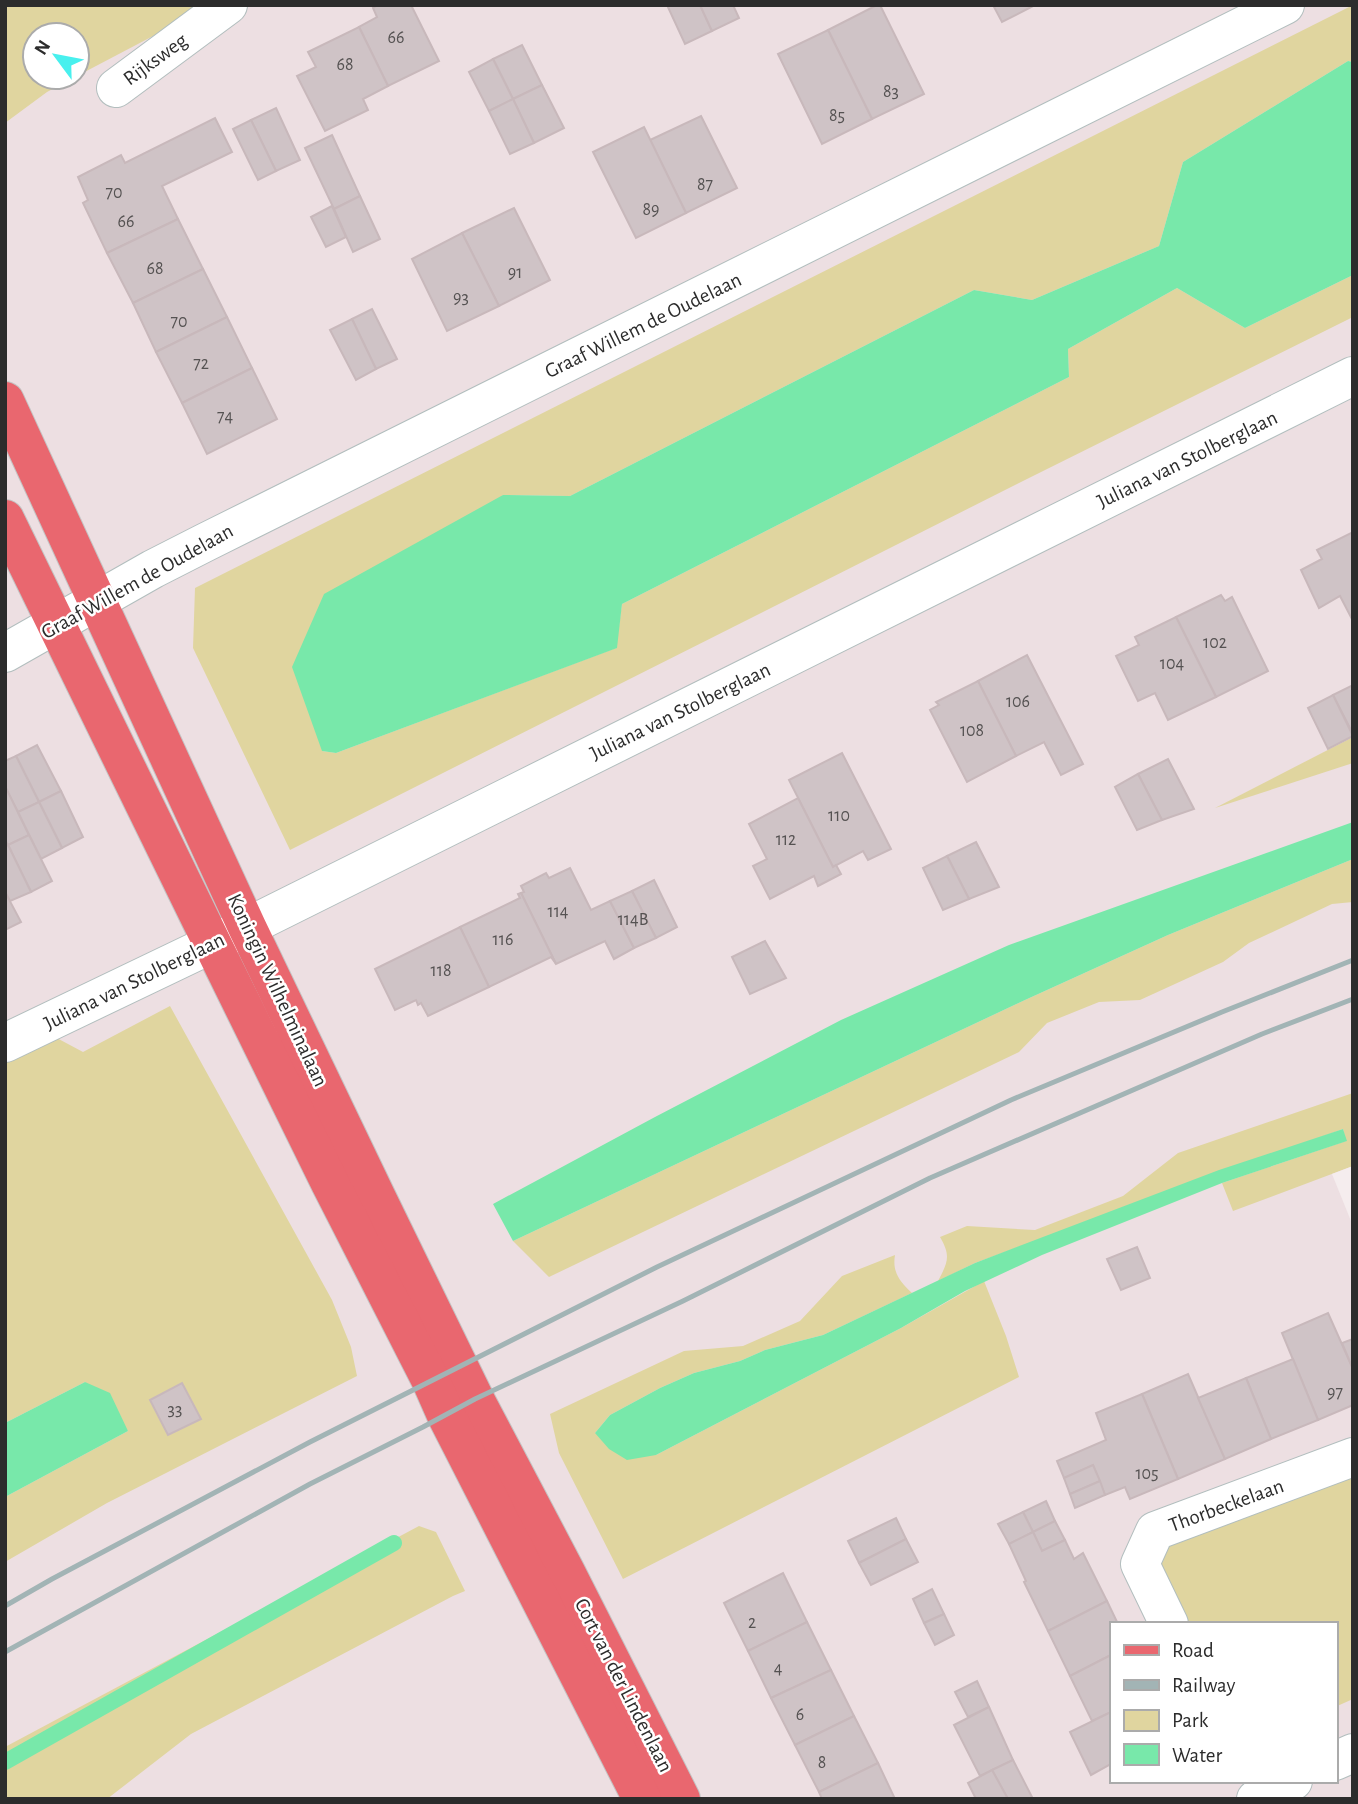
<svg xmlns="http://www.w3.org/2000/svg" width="1358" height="1804" font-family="'Alegreya Sans',sans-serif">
<rect width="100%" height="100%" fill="#eddfe2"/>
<!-- green -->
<g fill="#e0d59f">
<polygon points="5,5 197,5 155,35 77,76 77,35 35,35 35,77 75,77 47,92 5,123"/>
<polygon points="1353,5 1353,62 1348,61 1183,162 1159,246 1032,300 974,290 570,496 503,495 322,751 336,753 616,648 622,604 1069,377 1068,349 1177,288 1245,328 1353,275 1353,317 1027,479 290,850 193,648 195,588"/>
<polygon points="1353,737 1353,763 1215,808"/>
<polygon points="1353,859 1353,902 1332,904 1249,943 1223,962 1140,1000 1099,1002 1047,1023 1019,1052 549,1277 513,1241 1025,1000 1168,935"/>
<polygon points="170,1006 332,1300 351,1347 357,1376 107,1503 5,1562 5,1497 128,1431 85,1382 5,1423 5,1062 53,1036 83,1052"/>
<path d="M1353,1093V1166L1233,1211L1222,1183L1346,1141L1343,1129L975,1263L938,1281C948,1262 951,1256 940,1237L967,1226L1035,1230L1123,1196L1178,1153Z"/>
<path d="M895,1255C892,1272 900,1282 912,1293L823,1335L765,1350L740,1361L694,1373L660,1388L610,1415L595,1433L656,1455L901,1328L984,1281L1006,1336L1019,1377L623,1579L559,1453L550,1414L684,1351L743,1346L800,1321L842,1276Z"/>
<polygon points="1353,1465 1353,1699 1335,1707 1335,1624 1181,1624 1157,1575 1162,1549"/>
<polygon points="419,1526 436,1532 465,1591 453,1596 191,1734 107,1799 5,1799 5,1747"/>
</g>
<!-- plaza -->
<polygon fill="#f5edee" points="1353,1166 1353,1226 1332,1174"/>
<!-- water -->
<g fill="#78e8aa">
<polygon points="1348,61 1353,62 1353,275 1245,328 1177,288 1068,349 1069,377 622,604 617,648 336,753 322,751 292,667 324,594 503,495 570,496 974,290 1032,300 1159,246 1183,162"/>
<polygon points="1353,822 1353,859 1168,935 1025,1000 513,1241 493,1204 655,1117 841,1020 1009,945"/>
<polygon points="1343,1129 1347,1141 1222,1183 1042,1255 965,1291 901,1328 656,1455 627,1460 609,1449 595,1433 610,1415 660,1388 694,1373 740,1361 765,1350 823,1335 975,1263 1219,1170"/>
<polygon points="85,1382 110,1393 128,1431 5,1497 5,1423"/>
</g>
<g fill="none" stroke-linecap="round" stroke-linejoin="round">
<!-- stream -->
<polyline stroke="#78e8aa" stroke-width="16" points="5,1762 394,1543"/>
</g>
<!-- building -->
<g fill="#cfc3c6" stroke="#c8b8bb" stroke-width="2">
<polygon points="378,5 411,5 439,61 388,86 359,27 377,17 373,8"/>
<polygon points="667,5 700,5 712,31 685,44"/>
<polygon points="700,5 733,5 739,18 712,31"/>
<polygon points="877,5 880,5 924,94 872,119 828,30"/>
<polygon points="993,5 1035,5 1002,22"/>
<polygon points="359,27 388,86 363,99 368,110 325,131 297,76 316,67 308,52"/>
<polygon points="828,30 872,119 822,144 778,54"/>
<polygon points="522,45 542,85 513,99 493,59"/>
<polygon points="493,59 513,99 489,111 469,72"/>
<polygon points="542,85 564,128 534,143 513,99"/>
<polygon points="513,99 534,143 510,154 489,111"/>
<polygon points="276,108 300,160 276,171 251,120"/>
<polygon points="701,116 737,188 686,213 650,140"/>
<polygon points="215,118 232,152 162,186 178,219 107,253 83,203 88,200 78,177 121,155 125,163"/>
<polygon points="251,120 276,171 258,180 233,129"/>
<polygon points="644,127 686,213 636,238 593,152"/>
<polygon points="332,135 360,196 334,209 305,148"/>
<polygon points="360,196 380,239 353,252 334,209"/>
<polygon points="332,206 346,237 326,247 311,217"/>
<polygon points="514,208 550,280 499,306 462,233"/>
<polygon points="178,219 203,269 133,303 107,253"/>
<polygon points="462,233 499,306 447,331 412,259"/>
<polygon points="203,269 227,317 156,352 133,303"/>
<polygon points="372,309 397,359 376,369 352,319"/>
<polygon points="227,317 252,368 182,403 156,352"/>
<polygon points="352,319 376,369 356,380 330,330"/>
<polygon points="252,368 277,419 207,454 182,403"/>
<polygon points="1353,532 1353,621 1340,596 1319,608 1301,570 1322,559 1317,550"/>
<polygon points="1221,595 1225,601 1232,597 1268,671 1216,697 1176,617"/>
<polygon points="1176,617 1216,697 1168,720 1155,693 1138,701 1116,656 1139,645 1135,637"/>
<polygon points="1027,655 1083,764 1061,775 1044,742 1016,756 978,681"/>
<polygon points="978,681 1016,756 967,782 930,710 939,705 936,702"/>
<polygon points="1353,685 1353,734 1333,695"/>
<polygon points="1333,695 1353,736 1328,749 1308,708"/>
<polygon points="37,745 61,791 39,802 16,756"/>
<polygon points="842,753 891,849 868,860 863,851 833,867 789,780"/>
<polygon points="16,756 39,802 18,812 5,787 5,761"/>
<polygon points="1168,759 1194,809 1162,820 1138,774"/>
<polygon points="1138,774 1162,820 1137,830 1115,787"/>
<polygon points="6,788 29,835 8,845 5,840"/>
<polygon points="61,791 83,837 62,848 39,802"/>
<polygon points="798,798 833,867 836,865 841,874 818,886 814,876 770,899 753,866 767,859 749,824"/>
<polygon points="39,802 62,848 41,859 18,812"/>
<polygon points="29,835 52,881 31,892 8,845"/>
<polygon points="976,842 999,887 969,899 947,856"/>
<polygon points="8,845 31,892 10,901 5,892 5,846"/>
<polygon points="947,856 969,899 943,910 923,868"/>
<polygon points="570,868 591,910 610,901 634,948 614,959 605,941 556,964 521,893 524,892 521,886 546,873 549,878"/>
<polygon points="654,880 677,927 656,938 632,891"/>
<polygon points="632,891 656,938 634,948 610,901"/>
<polygon points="5,892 21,922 5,930"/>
<polygon points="521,893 556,964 551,957 489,987 460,927 520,898 518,894"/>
<polygon points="460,927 489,987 428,1016 421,1003 418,1005 416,1000 395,1010 375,969"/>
<polygon points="765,941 786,978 750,994 732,957"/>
<polygon points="1137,1247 1150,1278 1121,1290 1107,1259"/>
<polygon points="1328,1313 1353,1369 1353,1405 1318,1420 1282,1333"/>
<polygon points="1353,1339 1353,1369 1342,1343"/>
<polygon points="1293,1359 1318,1420 1271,1439 1246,1378"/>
<polygon points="1188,1374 1225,1459 1178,1479 1142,1394"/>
<polygon points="1246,1378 1271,1439 1225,1459 1198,1398"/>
<polygon points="182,1383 201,1419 168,1435 150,1400"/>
<polygon points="1142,1394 1178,1479 1130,1499 1125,1487 1105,1495 1093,1465 1064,1478 1057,1461 1106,1440 1096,1413"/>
<polygon points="1093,1465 1100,1481 1070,1494 1064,1478"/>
<polygon points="1100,1481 1105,1495 1075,1508 1070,1494"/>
<polygon points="1046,1501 1055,1521 1033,1532 1023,1512"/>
<polygon points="1023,1512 1033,1532 1009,1544 998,1524"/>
<polygon points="896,1518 906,1539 859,1563 848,1541"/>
<polygon points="1055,1521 1065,1540 1042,1551 1033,1532"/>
<polygon points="1033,1532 1042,1551 1065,1540 1074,1559 1083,1553 1107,1601 1048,1631 1024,1582 1026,1581 1009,1544"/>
<polygon points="906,1539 918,1562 871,1585 859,1563"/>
<polygon points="783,1573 807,1622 748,1651 724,1603"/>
<polygon points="932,1589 944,1614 924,1623 913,1599"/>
<polygon points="1107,1601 1118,1624 1111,1624 1111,1655 1070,1676 1048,1631"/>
<polygon points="944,1614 954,1635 935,1645 924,1623"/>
<polygon points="807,1622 831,1670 771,1698 748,1651"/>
<polygon points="1111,1655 1111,1712 1092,1721 1070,1676"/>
<polygon points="831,1670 854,1716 795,1745 771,1698"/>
<polygon points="977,1681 989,1707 968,1717 955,1692"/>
<polygon points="989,1707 1013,1760 980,1776 954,1725"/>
<polygon points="1111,1712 1111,1764 1091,1775 1070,1732"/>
<polygon points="854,1716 878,1763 819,1792 795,1745"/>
<polygon points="1013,1760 1033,1799 1008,1799 992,1770"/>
<polygon points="878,1763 895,1799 822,1799 819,1792"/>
<polygon points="992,1770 1008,1799 976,1799 968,1783"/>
</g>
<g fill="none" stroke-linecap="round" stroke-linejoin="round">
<defs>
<g id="minor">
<polyline points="116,88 228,5"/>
<polyline points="5,653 153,569 206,542 1285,5"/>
<polyline points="5,1043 247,927 1353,376"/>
<polyline points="1169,1624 1140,1564 1155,1531 1353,1457"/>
<polyline points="1335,1761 1353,1753"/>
<polyline points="1256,1799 1293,1781"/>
</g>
<g id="major">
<polyline points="5,401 247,927 376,1196 475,1399 566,1572 681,1799"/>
<polyline points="5,519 212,943 330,1183 431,1381 446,1415 642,1799"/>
</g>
</defs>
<!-- minor casing -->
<use href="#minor" stroke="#b2bebe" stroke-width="40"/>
<!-- major casing -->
<use href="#major" stroke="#c4c4c4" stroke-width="40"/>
<!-- minor -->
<use href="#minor" stroke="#fff" stroke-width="38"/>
<!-- major -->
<use href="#major" stroke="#e9676f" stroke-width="38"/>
<!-- rail -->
<g stroke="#a2b4b5" stroke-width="5">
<polyline points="5,1606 52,1579 310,1442 657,1267 1011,1100 1222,1012 1353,960"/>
<polyline points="5,1652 310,1484 423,1427 475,1399 683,1301 930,1178 1262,1034 1353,999"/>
</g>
</g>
<g text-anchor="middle" stroke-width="5" stroke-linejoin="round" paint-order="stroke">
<!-- number labels -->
<g font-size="18" fill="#555252">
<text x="396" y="43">66</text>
<text x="345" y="70">68</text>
<text x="891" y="97">83</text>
<text x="837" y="121">85</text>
<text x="705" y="190">87</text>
<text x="114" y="198">70</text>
<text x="651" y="215">89</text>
<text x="126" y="227">66</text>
<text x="155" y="274">68</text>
<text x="515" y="278">91</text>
<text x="461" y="303">93</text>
<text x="179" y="327">70</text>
<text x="201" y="369">72</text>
<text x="225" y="422">74</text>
<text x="1215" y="648">102</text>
<text x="1172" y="669">104</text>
<text x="1018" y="707">106</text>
<text x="972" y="736">108</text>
<text x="839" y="821">110</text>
<text x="786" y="845">112</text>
<text x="558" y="917">114</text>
<text x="633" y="925">114B</text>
<text x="503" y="945">116</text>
<text x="441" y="976">118</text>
<text x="1335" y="1398">97</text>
<text x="175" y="1415">33</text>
<text x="1147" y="1479">105</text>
<text x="752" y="1628">2</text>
<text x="778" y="1674">4</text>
<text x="800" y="1720">6</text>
<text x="822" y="1768">8</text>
</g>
<!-- street labels -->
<g font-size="21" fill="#2c2c2c" stroke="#fff">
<text transform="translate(155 59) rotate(-36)" y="7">Rijksweg</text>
<text transform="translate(643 325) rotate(-26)" y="7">Graaf Willem de Oudelaan</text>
<text transform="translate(1187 459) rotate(-26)" y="7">Juliana van Stolberglaan</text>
<text transform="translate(137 581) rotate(-29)" y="7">Graaf Willem de Oudelaan</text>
<text transform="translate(680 711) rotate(-26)" y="7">Juliana van Stolberglaan</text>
<text transform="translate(134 981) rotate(-26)" y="7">Juliana van Stolberglaan</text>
<text transform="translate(278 990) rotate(65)" y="7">Koningin Wilhelminalaan</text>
<text transform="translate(1226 1505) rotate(-20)" y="7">Thorbeckelaan</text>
<text transform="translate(624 1685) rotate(63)" y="7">Cort van der Lindenlaan</text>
</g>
</g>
<!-- border -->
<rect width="1358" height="1804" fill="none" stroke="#2c2c2c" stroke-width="14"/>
<!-- legend -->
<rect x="1110" y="1622" width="228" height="161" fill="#ffffff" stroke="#ababab" stroke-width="2"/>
<rect x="1124" y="1645" width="35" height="10" fill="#e9676f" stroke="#ababab" stroke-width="2"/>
<text x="1172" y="1657" font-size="21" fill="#2c2c2c">Road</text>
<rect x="1124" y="1680" width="35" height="10" fill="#a2b4b5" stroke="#ababab" stroke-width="2"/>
<text x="1172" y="1692" font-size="21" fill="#2c2c2c">Railway</text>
<rect x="1124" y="1710" width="35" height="21" fill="#e0d59f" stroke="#ababab" stroke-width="2"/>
<text x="1172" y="1727" font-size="21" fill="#2c2c2c">Park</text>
<rect x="1124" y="1744" width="35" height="21" fill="#78e8aa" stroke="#ababab" stroke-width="2"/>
<text x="1172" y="1762" font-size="21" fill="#2c2c2c">Water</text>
<!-- north arrow -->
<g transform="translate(56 56) rotate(302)"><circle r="33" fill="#ffffff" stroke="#ababab" stroke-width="2"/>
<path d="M0-5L12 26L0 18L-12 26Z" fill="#48f0ee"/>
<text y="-10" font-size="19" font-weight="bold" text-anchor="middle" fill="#2c2c2c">N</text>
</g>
</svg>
